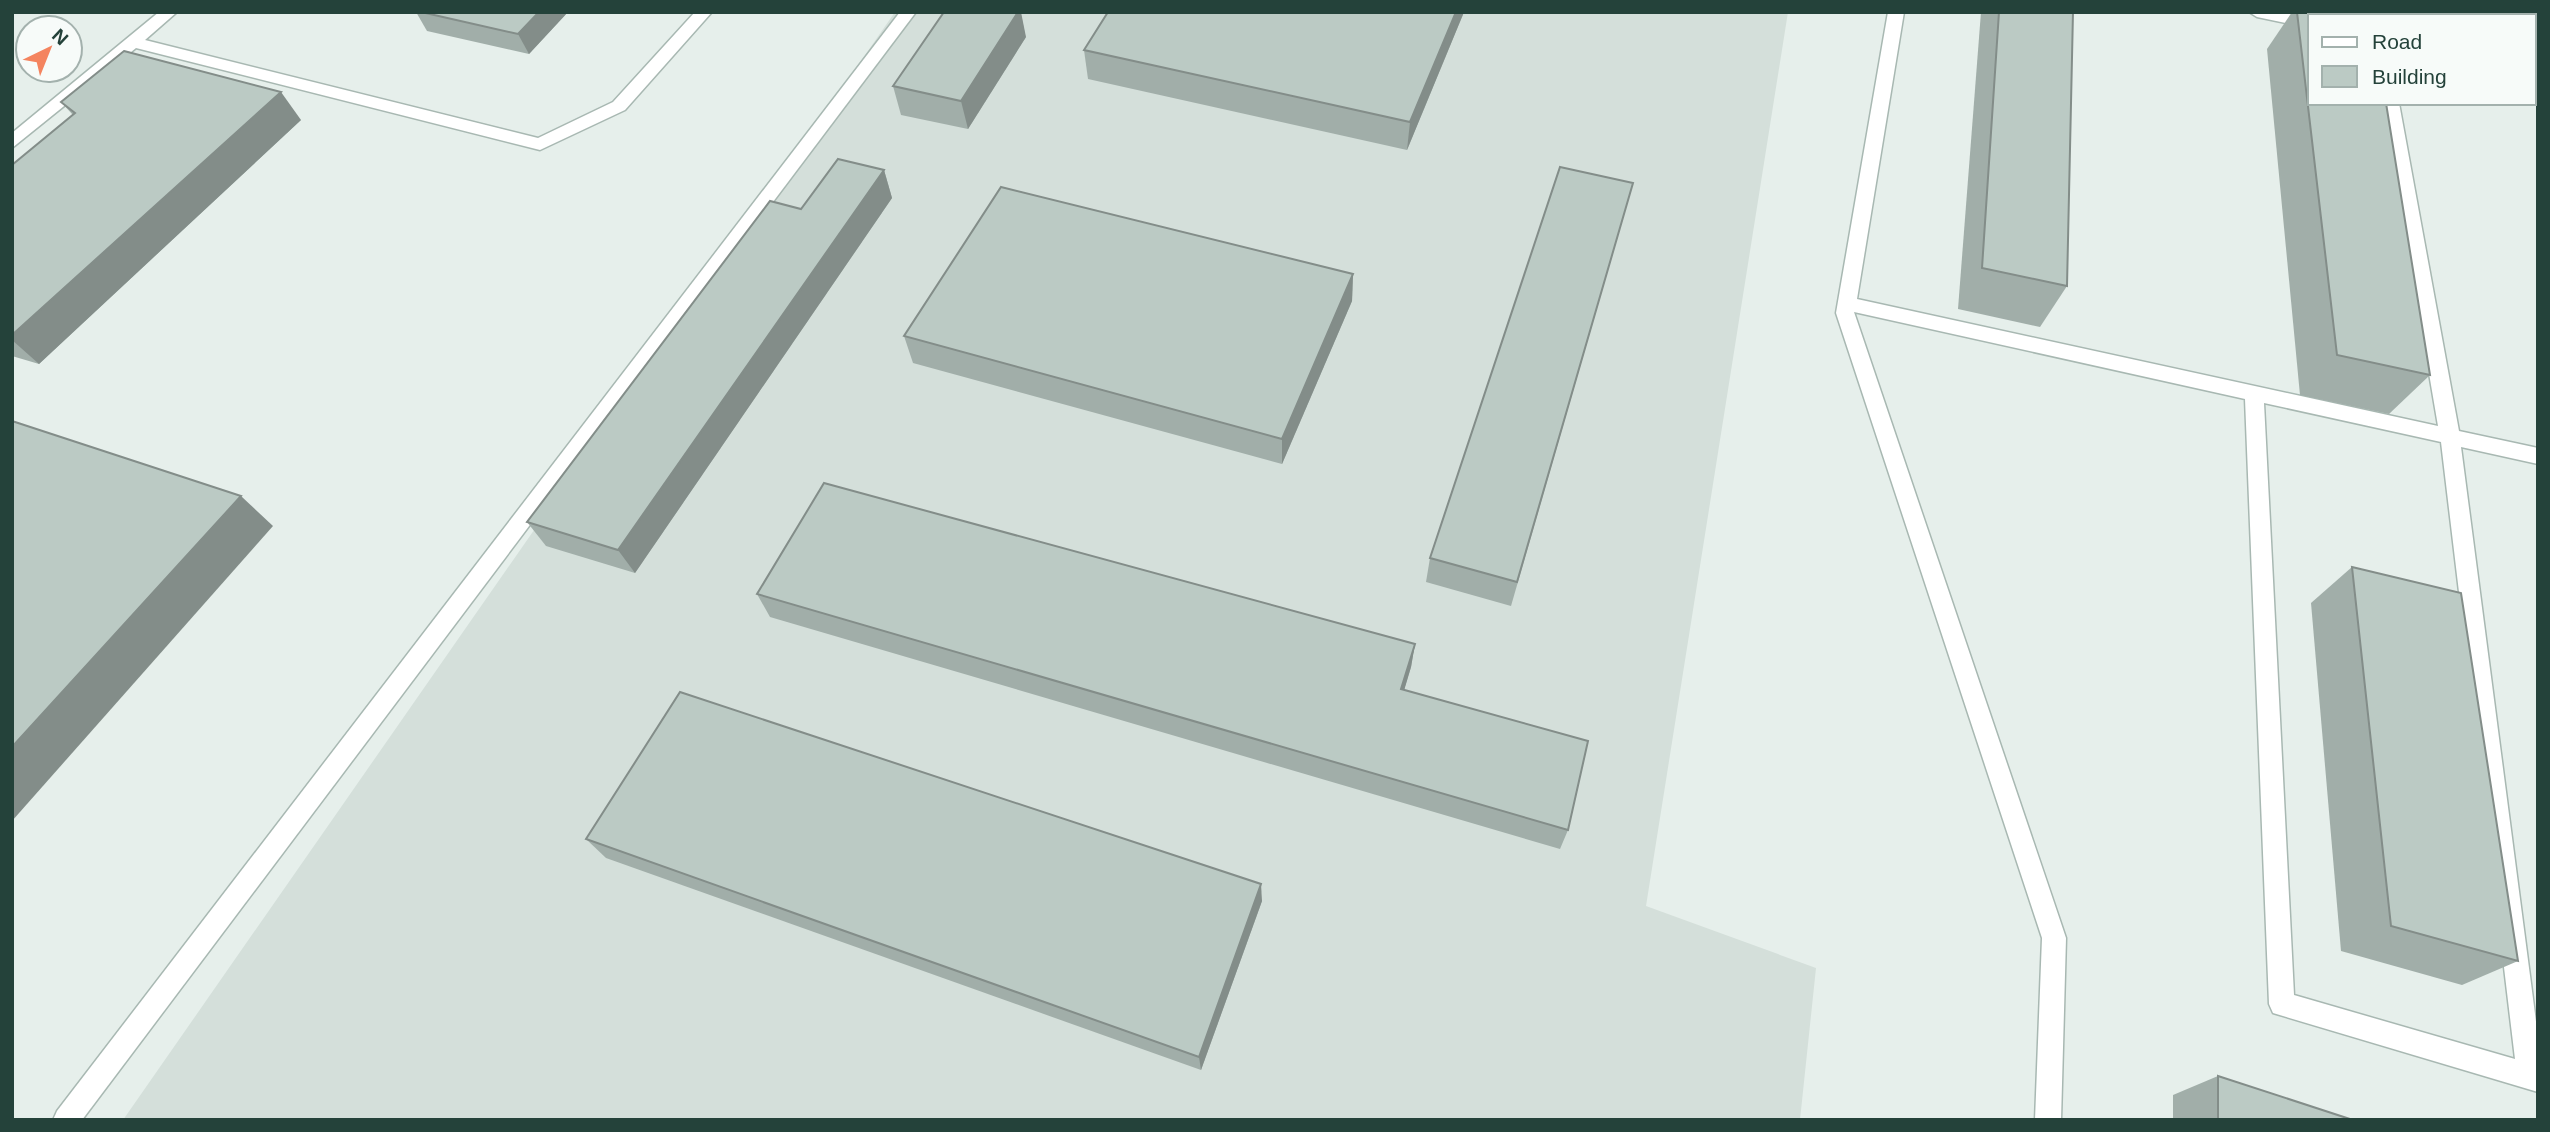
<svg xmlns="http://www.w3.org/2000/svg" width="2550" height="1132" font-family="Helvetica,sans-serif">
<rect width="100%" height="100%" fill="#e6efeb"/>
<!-- built -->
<polygon fill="#d4dfda" points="895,12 1788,12 1646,906 1816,968 1800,1120 123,1120"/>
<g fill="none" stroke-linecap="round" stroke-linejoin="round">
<defs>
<g id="minor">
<polygon points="159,12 177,12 145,40 538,138 613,102 695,12 712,12 625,110 540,150 136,48 12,148 12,133"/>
<polygon points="900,12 916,12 82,1120 53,1120 57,1111"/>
<path d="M1888,12H1904L1857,299L2438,426L2383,103H2399L2459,431L2538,448V464L2461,447L2538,1037V1092L2273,1013L2269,1004L2245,399L1854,312L2066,938L2061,1120H2035L2042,938L1836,313ZM2264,403L2441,442L2515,1059L2294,995Z"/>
<polygon points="2249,12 2282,12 2310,18 2310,28 2257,17"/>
<polygon points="2413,12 2432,12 2429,16 2410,16"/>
<rect x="2534" y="67" width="4" height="10"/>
</g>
</defs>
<!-- minor casing -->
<use href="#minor" stroke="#a8b8b2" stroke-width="3"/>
<!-- minor -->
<use href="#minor" fill="#fff" fill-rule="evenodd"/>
</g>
<!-- wall -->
<g fill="#a1aea9">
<polygon points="416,12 568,12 529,54 427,31"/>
<polygon points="1464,12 1407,150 1088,79 1084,50"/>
<polygon points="1981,12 2073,12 2067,286 2040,327 1958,309"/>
<polygon points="2292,12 2335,12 2430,375 2389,414 2300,395 2267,49"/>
<polygon points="1026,37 968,129 901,115 893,86"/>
<polygon points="61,102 301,120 39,364 12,356 12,165 73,115"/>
<polygon points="884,170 892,198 635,573 546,546 527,522 801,209"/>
<polygon points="1625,211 1511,606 1426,582 1430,558"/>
<polygon points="1353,274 1352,301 1282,464 913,363 904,336"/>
<polygon points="2352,567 2518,961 2462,985 2341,951 2311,603"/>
<polygon points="757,594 1415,644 1411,667 1404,690 1568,830 1560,849 770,617"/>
<polygon points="586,839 1262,901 1201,1070 606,858"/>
<polygon points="2218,1076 2353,1120 2173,1120 2173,1095"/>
</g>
<!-- shaded-wall -->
<g fill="#838d89">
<polygon points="539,12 568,12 529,54 518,34"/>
<polygon points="1018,12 1021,12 1026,37 968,129 961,101"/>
<polygon points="1456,12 1464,12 1407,150 1410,122"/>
<polygon points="281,92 301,120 39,364 12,340 12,335"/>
<polygon points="884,170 892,198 635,573 618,550"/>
<polygon points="1353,274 1352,301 1282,464 1282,439"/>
<polygon points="241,496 273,526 12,821 12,747"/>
<polygon points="1415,644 1411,667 1398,711 1401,689"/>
<polygon points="1261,884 1262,901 1201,1070 1199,1057"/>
</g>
<!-- building -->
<g fill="#bbcac4" stroke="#838d89" stroke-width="2">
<polygon points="421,12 539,12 518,34"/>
<polygon points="944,12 1018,12 961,101 893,86"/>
<polygon points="1108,12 1456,12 1410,122 1084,50"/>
<polygon points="1999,12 2073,12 2067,286 1982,268"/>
<polygon points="2297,12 2335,12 2354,16 2310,16 2310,103 2386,103 2430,375 2337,355"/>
<polygon points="124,51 281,92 12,335 12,165 75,113 61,102"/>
<polygon points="838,159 884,170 618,550 527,522 770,201 801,209"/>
<polygon points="1560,167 1633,183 1517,582 1430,558"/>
<polygon points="1001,187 1353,274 1282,439 904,336"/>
<polygon points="12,421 241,496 12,747"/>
<polygon points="824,483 1415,644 1401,689 1588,741 1568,830 757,594"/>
<polygon points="2352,567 2461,593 2518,961 2391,926"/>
<polygon points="680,692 1261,884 1199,1057 586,839"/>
<polygon points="2218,1076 2353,1120 2218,1120"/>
</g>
<!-- border -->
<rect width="2550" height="1132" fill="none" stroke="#24423a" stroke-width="28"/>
<!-- legend -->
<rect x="2308" y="14" width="228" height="91" fill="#f7fbf9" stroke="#a3b1ad" stroke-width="2"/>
<rect x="2322" y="37" width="35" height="10" fill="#ffffff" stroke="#a3b1ad" stroke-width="2"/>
<text x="2372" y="49" font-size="21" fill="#24423a">Road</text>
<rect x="2322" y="66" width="35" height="21" fill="#bbcac4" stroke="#a3b1ad" stroke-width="2"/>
<text x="2372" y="84" font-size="21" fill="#24423a">Building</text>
<!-- north arrow -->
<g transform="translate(49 49) rotate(43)"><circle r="33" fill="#f7fbf9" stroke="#a3b1ad" stroke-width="2"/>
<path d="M0-5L12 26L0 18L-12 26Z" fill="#f4845f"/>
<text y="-10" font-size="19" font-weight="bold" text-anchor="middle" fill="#24423a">N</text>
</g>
</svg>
